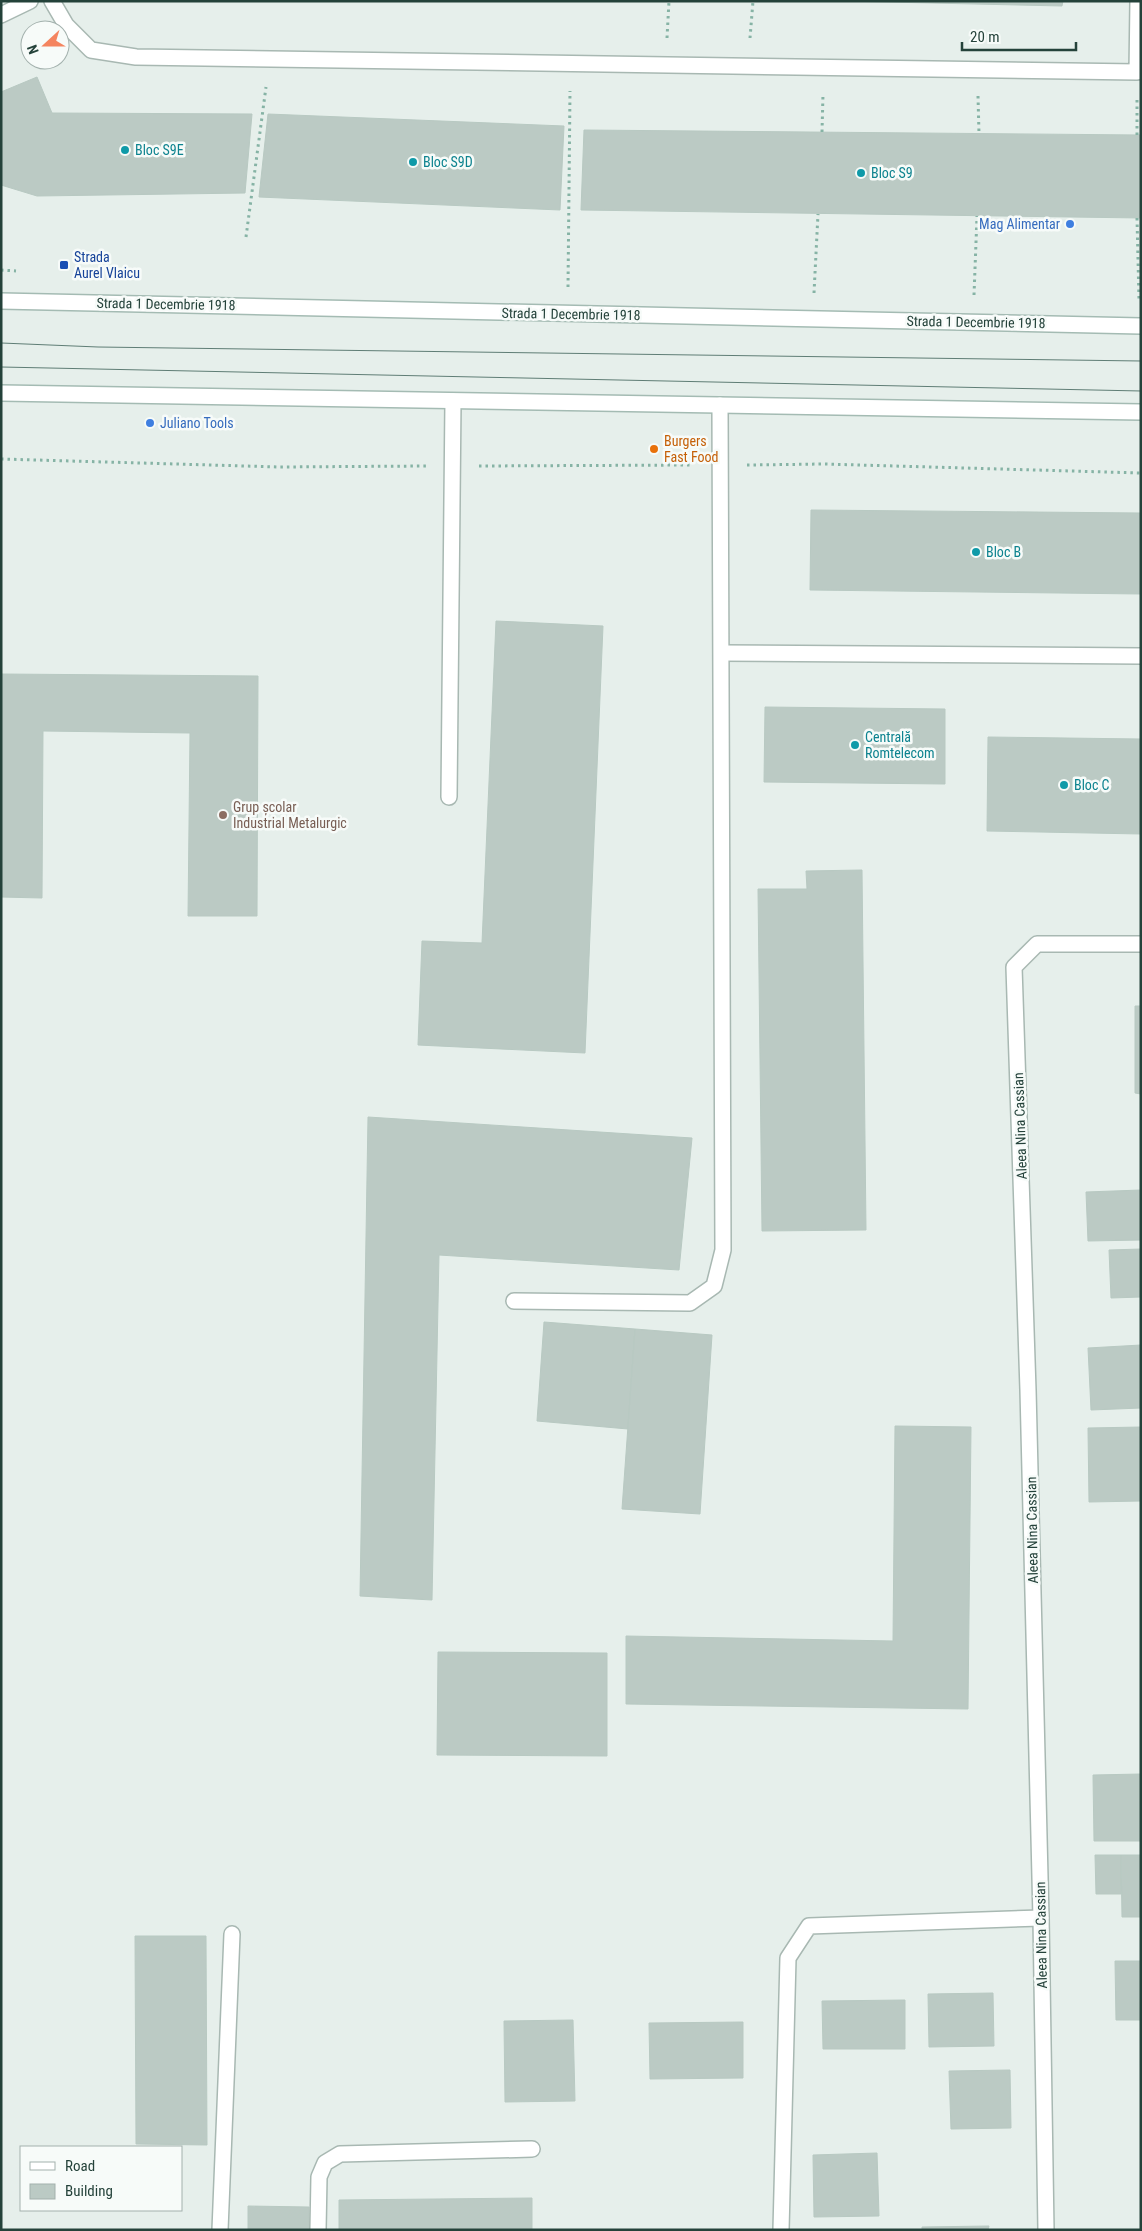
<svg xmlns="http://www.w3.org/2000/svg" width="1142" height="2231" font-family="'Roboto Condensed',sans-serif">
<rect width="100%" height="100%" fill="#e6efeb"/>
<!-- building -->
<g fill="#bbcac4" stroke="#b8c9c2">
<polygon points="843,1 1063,1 1062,6"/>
<polygon points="37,77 52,113 252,114 245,193 37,196 1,185 1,92"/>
<polygon points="268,114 564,126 560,210 259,197"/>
<polygon points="584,130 1141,135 1141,218 581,210"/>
<polygon points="811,510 1141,513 1141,594 810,590"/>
<polygon points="496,621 603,626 585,1053 418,1045 422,941 482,943"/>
<polygon points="1,674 258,676 257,916 188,916 190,733 43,731 42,898 1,897"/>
<polygon points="765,707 945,709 945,784 764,782"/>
<polygon points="988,737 1141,739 1141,834 987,831"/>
<polygon points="862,870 866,1230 762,1231 758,889 807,889 806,871"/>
<polygon points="1135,1006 1141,1006 1141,1094 1135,1093"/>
<polygon points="368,1117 692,1138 679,1270 439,1255 432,1600 360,1596"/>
<polygon points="1141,1190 1141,1240 1088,1241 1086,1192"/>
<polygon points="1141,1249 1141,1297 1111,1298 1109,1250"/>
<polygon points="544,1322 635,1329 628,1429 537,1421"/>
<polygon points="635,1329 712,1335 700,1514 622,1509"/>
<polygon points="1141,1345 1141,1408 1091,1410 1088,1348"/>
<polygon points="895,1426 971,1427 968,1709 626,1704 626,1636 893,1641"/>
<polygon points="1141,1427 1141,1501 1089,1502 1088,1428"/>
<polygon points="438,1652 607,1653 607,1756 437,1755"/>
<polygon points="1141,1774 1141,1841 1094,1841 1093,1775"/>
<polygon points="1095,1855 1121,1855 1121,1894 1096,1894"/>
<polygon points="1121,1855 1141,1855 1141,1917 1122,1917"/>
<polygon points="135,1936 206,1936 207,2145 136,2144"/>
<polygon points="1115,1961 1141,1961 1141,2020 1116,2020"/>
<polygon points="993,1993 994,2046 929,2047 928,1994"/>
<polygon points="905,2000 905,2049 823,2049 822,2001"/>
<polygon points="573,2020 575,2101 505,2102 504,2021"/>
<polygon points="743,2022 743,2078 650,2079 649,2023"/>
<polygon points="1010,2070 1011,2128 951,2129 949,2071"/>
<polygon points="877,2153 879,2216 814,2217 813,2155"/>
<polygon points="532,2198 532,2230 339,2230 339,2200"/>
<polygon points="248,2206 309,2207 309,2230 248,2230"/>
<polygon points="989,2226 988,2230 922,2230 922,2227"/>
</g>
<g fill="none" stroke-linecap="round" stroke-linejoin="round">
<defs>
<g id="service">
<polyline points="52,1 66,25 91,50 136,57 1137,72 1138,1"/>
<polyline points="722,653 1141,656"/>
<polyline points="449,797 453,401"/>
<polyline points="514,1301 690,1303 714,1286 723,1250 720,405"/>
<polyline points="220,2230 232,1934"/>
<polyline points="318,2230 319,2177 325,2163 340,2154 532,2149"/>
</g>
<g id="minor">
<polyline points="1,15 30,1"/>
<polyline points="781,2230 788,1958 809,1926 1041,1918"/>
<polyline points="1046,2230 1041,1918 1028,1390 1014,967 1037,944 1141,944"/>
</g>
<g id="secondary">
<polyline points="1,301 1141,326"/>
<polyline points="1,393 1141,412"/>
</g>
</defs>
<!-- service casing -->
<use href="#service" stroke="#a8b8b2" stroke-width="18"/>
<!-- minor casing -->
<use href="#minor" stroke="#a8b8b2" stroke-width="18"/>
<!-- secondary casing -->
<use href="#secondary" stroke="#a4bbb3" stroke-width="18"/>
<!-- path -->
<g stroke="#86b3a5" stroke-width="3" stroke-dasharray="2.5 4" stroke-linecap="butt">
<polyline points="667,38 669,1"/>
<polyline points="750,38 753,1"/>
<polyline points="978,96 979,134"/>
<polyline points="822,132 823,94"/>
<polyline points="1137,135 1137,100"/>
<polyline points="1137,218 1139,300"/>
<polyline points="246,237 266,87"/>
<polyline points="1,270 16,271"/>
<polyline points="568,287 570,91"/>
<polyline points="814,293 818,214"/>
<polyline points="974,295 977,216"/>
<polyline points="1,459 279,467 426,466"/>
<polyline points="747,465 824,464 1141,473"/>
<polyline points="479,466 693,465"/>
</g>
<!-- service -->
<use href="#service" stroke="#fff" stroke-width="15"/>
<!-- minor -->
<use href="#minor" stroke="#fff" stroke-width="15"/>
<!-- secondary -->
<use href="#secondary" stroke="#fff" stroke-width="15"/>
<!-- tram -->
<g stroke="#5f7d75" stroke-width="1">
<polyline points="1,343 98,347 1141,361"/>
<polyline points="1,367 1141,391"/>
</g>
</g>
<!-- markers -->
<g fill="#0f9aa8" stroke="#f7fbf9" stroke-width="2">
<circle cx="125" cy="150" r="5"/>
<circle cx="413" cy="162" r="5"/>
<circle cx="861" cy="173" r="5"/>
<circle cx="976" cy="552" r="5"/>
<circle cx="855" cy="745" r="5"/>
<circle cx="1064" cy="785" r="5"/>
</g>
<g fill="#3f7fe0" stroke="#f7fbf9" stroke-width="2">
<circle cx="1070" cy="224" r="5"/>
<circle cx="150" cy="423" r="5"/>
</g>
<rect fill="#1a4fb4" stroke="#f7fbf9" stroke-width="2" x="59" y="260" width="10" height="10" rx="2.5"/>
<circle fill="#e8710a" stroke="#f7fbf9" stroke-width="2" cx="654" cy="449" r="5"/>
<circle fill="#8d6e63" stroke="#f7fbf9" stroke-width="2" cx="223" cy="815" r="5"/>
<g text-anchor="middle" stroke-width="5" stroke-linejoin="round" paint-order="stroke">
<!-- culture labels -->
<g font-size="14" fill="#0d838f" stroke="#f7fbf9" text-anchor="start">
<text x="135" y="155">Bloc S9E</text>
<text x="423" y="167">Bloc S9D</text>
<text x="871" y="178">Bloc S9</text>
<text x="986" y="557">Bloc B</text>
<text x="865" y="742">Centrală<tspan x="865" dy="16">Romtelecom</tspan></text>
<text x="1074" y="790">Bloc C</text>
</g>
<!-- shop labels -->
<g font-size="14" fill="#366cbe" stroke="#f7fbf9" text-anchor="end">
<text x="1060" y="229">Mag Alimentar</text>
<text x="160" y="428" text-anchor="start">Juliano Tools</text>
</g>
<!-- transit labels -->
<g font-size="14" fill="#164399" stroke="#f7fbf9" text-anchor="start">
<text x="74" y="262">Strada<tspan x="74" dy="16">Aurel Vlaicu</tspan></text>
</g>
<!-- street labels -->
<g font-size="14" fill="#24423a" stroke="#f7fbf9">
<text transform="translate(166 304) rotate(1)" y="5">Strada 1 Decembrie 1918</text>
<text transform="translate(571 314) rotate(1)" y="5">Strada 1 Decembrie 1918</text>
<text transform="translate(976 322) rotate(1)" y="5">Strada 1 Decembrie 1918</text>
<text transform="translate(1020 1126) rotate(-92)" y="5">Aleea Nina Cassian</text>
<text transform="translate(1032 1530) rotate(-91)" y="5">Aleea Nina Cassian</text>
<text transform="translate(1041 1935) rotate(-91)" y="5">Aleea Nina Cassian</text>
</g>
<!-- food labels -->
<g font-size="14" fill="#c56008" stroke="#f7fbf9" text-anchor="start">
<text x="664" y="446">Burgers<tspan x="664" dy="16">Fast Food</tspan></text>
</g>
<!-- education labels -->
<g font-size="14" fill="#785e54" stroke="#f7fbf9" text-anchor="start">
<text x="233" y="812">Grup școlar<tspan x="233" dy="16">Industrial Metalurgic</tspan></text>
</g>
</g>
<!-- border -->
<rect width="1142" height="2231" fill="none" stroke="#24423a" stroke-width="5"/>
<!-- legend -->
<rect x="20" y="2146" width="162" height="65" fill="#f7fbf9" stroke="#a3b1ad"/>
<rect x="30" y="2162" width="25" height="8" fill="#ffffff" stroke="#a3b1ad"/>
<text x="65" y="2171" font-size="15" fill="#24423a">Road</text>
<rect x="30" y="2184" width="25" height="15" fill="#bbcac4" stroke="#a3b1ad"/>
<text x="65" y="2196" font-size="15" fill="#24423a">Building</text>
<!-- north arrow -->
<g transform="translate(45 45) rotate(249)"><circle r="24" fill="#f7fbf9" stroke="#a3b1ad"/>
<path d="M0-4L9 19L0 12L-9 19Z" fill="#f4845f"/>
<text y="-8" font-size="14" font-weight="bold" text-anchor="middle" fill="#24423a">N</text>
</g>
<!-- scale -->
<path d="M962 42v8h114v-8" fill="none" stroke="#24423a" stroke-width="2.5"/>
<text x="970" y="42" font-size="15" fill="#24423a" stroke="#f7fbf9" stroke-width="4" paint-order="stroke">20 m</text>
</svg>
